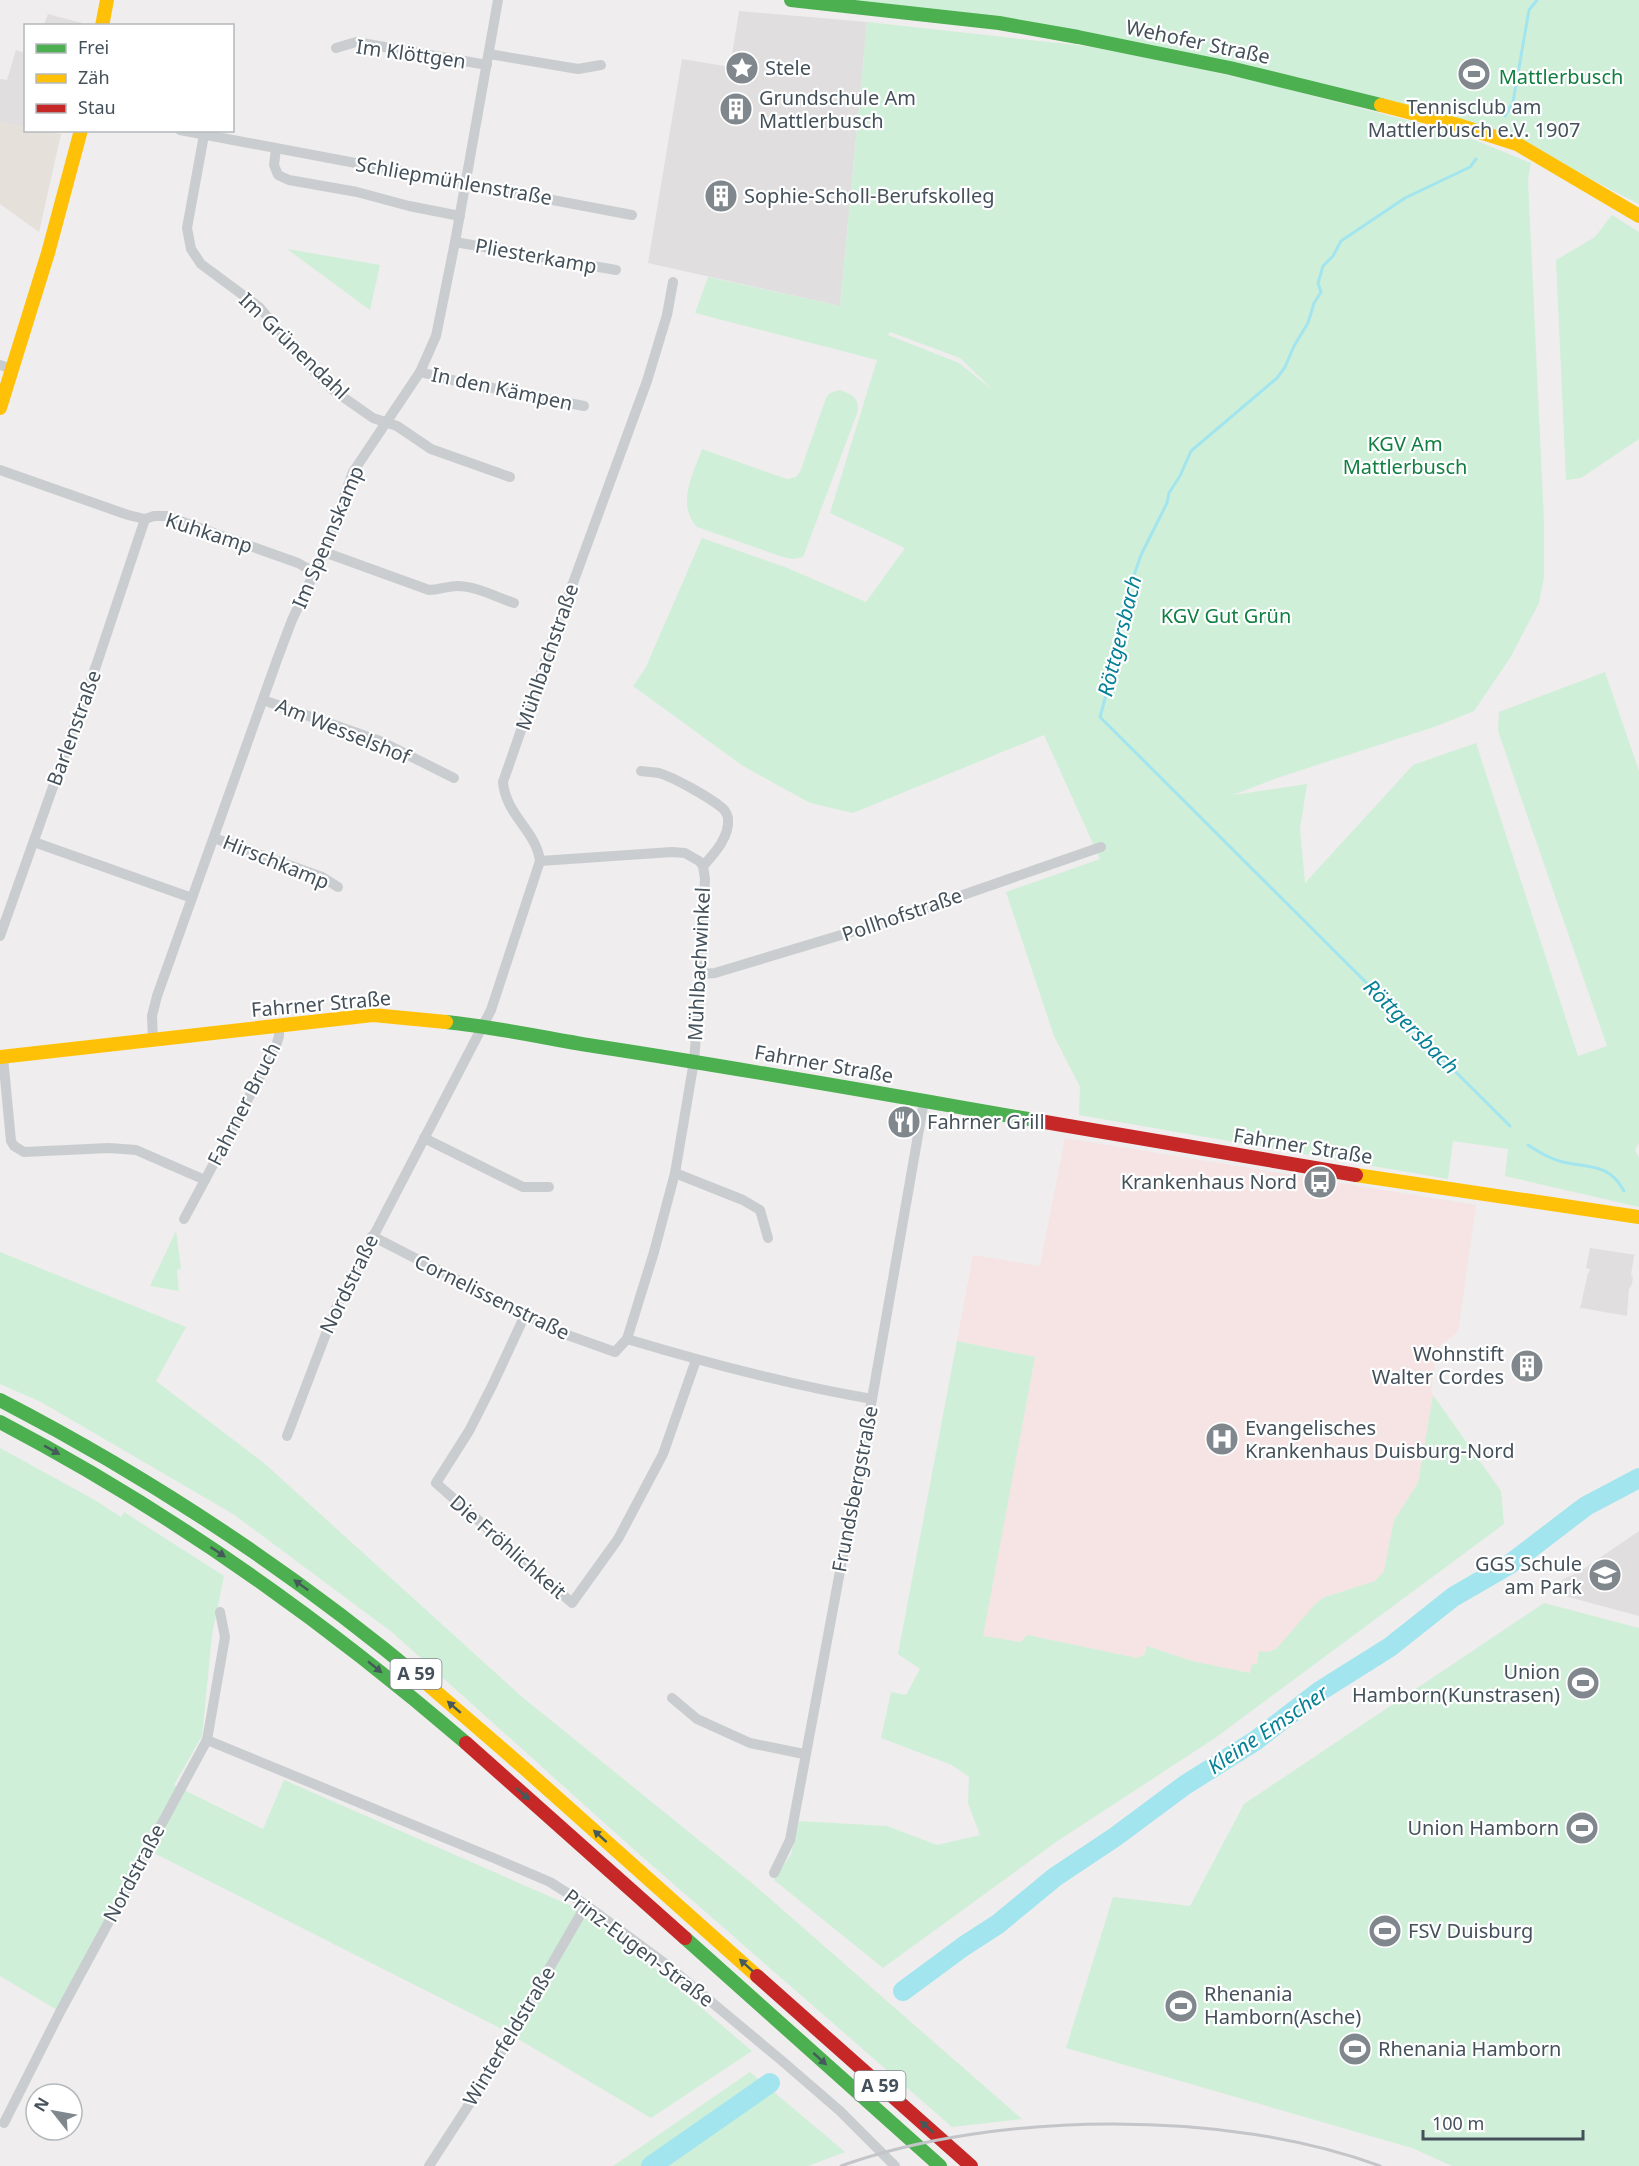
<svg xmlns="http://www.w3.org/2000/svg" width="1639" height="2166" font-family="'Noto Sans',sans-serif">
<rect width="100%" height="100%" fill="#efeded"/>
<!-- commercial -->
<polygon fill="#e5e0da" points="0,122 25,127 26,130 42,131 61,134 39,232 0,204"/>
<!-- education -->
<g fill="#e0dedf">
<polygon points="739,11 867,22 840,306 648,263 682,59 730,67"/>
<polygon points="48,14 82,23 82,25 44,25"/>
<polygon points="16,50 25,53 25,127 0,122 0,79 7,80"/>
<polygon points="1590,1248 1636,1255 1634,1256 1631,1274 1633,1274 1631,1276 1633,1278 1631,1287 1629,1288 1627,1316 1582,1308 1580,1309 1588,1273 1589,1273 1590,1269 1586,1268"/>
<polygon points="1639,1531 1639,1616 1561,1595 1555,1587 1562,1580 1582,1570"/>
</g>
<!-- medical -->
<polygon fill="#f6e3e3" points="1065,1138 1476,1205 1458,1332 1437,1348 1431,1392 1433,1395 1418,1483 1394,1520 1384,1571 1375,1581 1325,1597 1317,1602 1276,1649 1268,1652 1251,1673 1192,1661 1148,1646 1145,1654 1137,1658 1027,1635 1021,1642 982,1636 1035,1357 957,1341 973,1255 1040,1266"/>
<!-- green -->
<g fill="#d0efd9" fill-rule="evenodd">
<polygon points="814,0 1639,0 1639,204 1542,154 1230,64"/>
<path d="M867,22L1085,46L1130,53L1271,85L1460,134L1531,163L1528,180L1544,522V578L1539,603L1510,658L1474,711L1437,726L1280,777L1233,795L1307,784L1300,829L1305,883L1413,765L1476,743L1578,1056L1607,1046L1498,731L1499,712L1605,672L1639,771V1143L1635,1150L1639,1158V1207L1505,1176L1508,1149L1453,1141L1448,1179L1079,1115L1080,1087L1054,1036L1006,892L1100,859L1044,735L853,813L810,803L743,766L633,686L645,669L702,538L785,567L866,602L905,548L830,513L877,360L695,313L708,277L840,306ZM890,332L960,358L994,391L959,363L888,335Z"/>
<polygon points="1612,215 1639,232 1639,439 1581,478 1566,480 1556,260 1595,237"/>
<polygon points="287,249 380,265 370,310"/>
<path d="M840,390C851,394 859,397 858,411L803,557L793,559L783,557L697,527C676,504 693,474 702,449L787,479L796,477L800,472L826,398L830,393Z"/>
<polygon points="176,1231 181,1268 177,1270 179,1291 150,1286"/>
<polygon points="0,1252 186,1327 156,1381 264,1463 521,1696 753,1884 1022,2119 952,2127 630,1846 393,1633 233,1514 41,1402 0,1384"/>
<polygon points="957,1341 1035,1357 983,1636 1021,1642 1027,1635 1137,1658 1145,1654 1147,1646 1192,1661 1250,1673 1252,1664 1257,1664 1259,1651 1268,1652 1276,1649 1317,1602 1325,1597 1375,1581 1384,1571 1394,1520 1418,1483 1433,1395 1501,1491 1504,1524 1215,1738 1056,1842 883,1968 774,1880 791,1854 799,1821 887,1826 937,1845 980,1835 968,1803 969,1777 952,1765 881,1738 891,1692 906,1695 920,1669 898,1654"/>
<polygon points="0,1448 93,1499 121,1517 124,1512 224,1576 212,1635 202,1736 174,1785 263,1829 284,1780 592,1915 752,2051 651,2118 498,2027 142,1847 57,2010 0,1976"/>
<polygon points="1544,1603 1639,1628 1639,2166 1452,2166 1412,2148 1066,2048 1113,1897 1190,1906 1244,1804"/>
<polygon points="750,2072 845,2152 808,2166 613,2166"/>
</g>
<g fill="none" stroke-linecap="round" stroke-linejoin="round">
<!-- stream -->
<g stroke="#a2e5ef" stroke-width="3">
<polyline points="1505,116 1513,102 1529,10 1537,0"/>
<polyline points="1476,159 1470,167 1405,198 1341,241 1333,256 1323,266 1318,283 1321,292 1314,303 1308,323 1294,346 1285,367 1277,378 1191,451 1180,476 1169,493 1167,503 1141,555 1124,604 1123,616 1119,627 1120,643 1100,717 1510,1126"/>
<path d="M1528,1145C1539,1152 1550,1159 1563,1162C1589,1168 1609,1163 1624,1191"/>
</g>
<!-- river -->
<g stroke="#a2e5ef" stroke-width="20">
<polyline points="903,1991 964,1946 998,1924 1055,1877 1115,1837 1185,1785 1255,1741 1320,1691 1390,1647 1453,1597 1510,1564 1586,1506 1639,1478"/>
<polyline points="651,2166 770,2083"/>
</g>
<!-- street -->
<g stroke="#cacdcf" stroke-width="10">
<polyline points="336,48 356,42 487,65"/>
<polyline points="489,54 578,69 601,65"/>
<polyline points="180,130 632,215"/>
<polyline points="204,135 187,228 191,249 201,264 259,307 315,372 333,390 373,418 397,426 431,449 510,477"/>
<polyline points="276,149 274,165 278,175 289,180 357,192 409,206 460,216"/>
<polyline points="455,242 616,270"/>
<polyline points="0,365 12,369"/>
<polyline points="420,372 452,380 584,406"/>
<polyline points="0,470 128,515 145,519 154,516 166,516 298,563 314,572"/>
<path d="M324,552L429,590C438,590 449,586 457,586C476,586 496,597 514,603"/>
<polyline points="263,700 380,741 454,778"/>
<path d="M641,771C647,772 653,772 659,773C673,777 709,797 721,807C724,809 727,814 728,818C730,837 714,854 703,866"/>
<polyline points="214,838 322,877 338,887"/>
<polyline points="34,842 192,898"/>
<polyline points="0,936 97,663 145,519"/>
<polyline points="701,974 715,973 891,920 1101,847"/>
<polyline points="153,1040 152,1016 157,996 278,657 292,620 324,552 353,472 420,372 436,336 455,242 498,0"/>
<polyline points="3,1057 11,1141 14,1146 24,1152 109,1148 136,1150 205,1180 276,1046 279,1036 279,1026"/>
<polyline points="424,1138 523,1187 549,1187"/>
<polyline points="675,1173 743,1200 760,1210 768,1238"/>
<polyline points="184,1219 205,1180"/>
<polyline points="372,1236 559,1332 615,1352 627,1339 654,1252 675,1173 694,1061 701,974 705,879 703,866 699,861 685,853 672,852 540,861"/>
<polyline points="525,1315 492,1386 469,1431 436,1483 572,1603 618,1539 663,1454 696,1360"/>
<path d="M627,1339C707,1363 789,1385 872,1399"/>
<path d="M287,1436L335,1310L491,1010L540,861C536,830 506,816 503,782L558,624L647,381L667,315L673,282"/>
<polyline points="672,1698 697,1719 750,1743 804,1754"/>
<polyline points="207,1740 496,1859 550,1882 586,1905 667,1965 781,2060 840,2111 895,2166"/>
<polyline points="774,1873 790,1840 872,1399 924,1101"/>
<polyline points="4,2123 60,2012 207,1740 225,1637 220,1612"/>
<polyline points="429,2166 483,2083 586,1905"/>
</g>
<!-- fast -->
<g stroke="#4caf50" stroke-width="14">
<polyline points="791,0 999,23 1078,37 1230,68 1381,105"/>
<path d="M446,1022C496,1027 544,1038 594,1046C745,1069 895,1096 1045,1122"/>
<path d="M0,1400C155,1480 292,1571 426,1683"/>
<path d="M0,1422C168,1510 322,1619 466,1743"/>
<polyline points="685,1938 940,2166"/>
</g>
<!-- slow -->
<g stroke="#ffc107" stroke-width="14">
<polyline points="102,26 107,0"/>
<polyline points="1381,105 1458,125 1517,144 1639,216"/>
<polyline points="0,408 48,253 81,130"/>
<polyline points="0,1057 373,1015 446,1022"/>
<polyline points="1356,1175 1639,1217"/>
<polyline points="426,1683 524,1768 757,1976"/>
</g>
<!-- jam -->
<g stroke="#c62828" stroke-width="14">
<polyline points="1045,1122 1356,1175"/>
<polyline points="466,1743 685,1938"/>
<polyline points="757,1976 971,2166"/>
</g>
<!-- rail -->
<path stroke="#c3c5c8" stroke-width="3" d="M841,2166C994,2111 1228,2109 1380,2166"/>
</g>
<!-- one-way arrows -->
<defs><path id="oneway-solid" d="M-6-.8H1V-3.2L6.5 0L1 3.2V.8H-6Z" transform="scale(1.5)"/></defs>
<g fill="#455a5a">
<use href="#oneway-solid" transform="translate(52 1450) rotate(29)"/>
<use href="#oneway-solid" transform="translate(218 1552) rotate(34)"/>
<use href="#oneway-solid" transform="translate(301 1585) rotate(-144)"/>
<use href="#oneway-solid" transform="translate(375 1667) rotate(39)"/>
<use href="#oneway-solid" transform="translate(454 1707) rotate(-139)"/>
<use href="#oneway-solid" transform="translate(523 1794) rotate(42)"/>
<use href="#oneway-solid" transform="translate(600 1836) rotate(-138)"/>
<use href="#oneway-solid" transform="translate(746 1965) rotate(-138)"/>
<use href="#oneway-solid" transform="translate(820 2059) rotate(42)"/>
<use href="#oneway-solid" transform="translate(927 2127) rotate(-139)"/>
</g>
<!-- icons -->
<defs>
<symbol id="sight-disc" viewBox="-11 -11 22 22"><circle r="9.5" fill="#80888e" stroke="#fff"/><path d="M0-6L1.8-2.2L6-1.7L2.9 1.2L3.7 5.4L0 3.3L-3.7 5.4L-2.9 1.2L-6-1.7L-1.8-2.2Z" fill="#fff"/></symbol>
<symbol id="stadium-disc" viewBox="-11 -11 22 22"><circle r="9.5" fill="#80888e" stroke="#fff"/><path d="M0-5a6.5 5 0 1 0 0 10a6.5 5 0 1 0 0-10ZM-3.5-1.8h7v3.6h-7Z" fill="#fff"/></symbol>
<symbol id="building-disc" viewBox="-11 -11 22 22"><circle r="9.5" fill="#80888e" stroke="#fff"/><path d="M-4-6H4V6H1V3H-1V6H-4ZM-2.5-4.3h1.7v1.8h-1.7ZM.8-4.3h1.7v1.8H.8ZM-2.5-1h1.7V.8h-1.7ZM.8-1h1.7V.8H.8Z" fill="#fff"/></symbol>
<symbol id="restaurant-disc" viewBox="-11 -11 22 22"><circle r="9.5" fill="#80888e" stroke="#fff"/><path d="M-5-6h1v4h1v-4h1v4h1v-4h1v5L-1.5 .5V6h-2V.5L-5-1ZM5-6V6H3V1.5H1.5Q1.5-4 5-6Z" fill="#fff"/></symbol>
<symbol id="bus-disc" viewBox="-11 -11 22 22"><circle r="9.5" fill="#80888e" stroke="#fff"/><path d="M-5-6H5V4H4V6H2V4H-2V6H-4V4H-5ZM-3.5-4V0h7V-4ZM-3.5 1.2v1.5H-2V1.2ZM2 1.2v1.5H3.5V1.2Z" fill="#fff"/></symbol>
<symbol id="hospital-disc" viewBox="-11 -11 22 22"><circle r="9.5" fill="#80888e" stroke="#fff"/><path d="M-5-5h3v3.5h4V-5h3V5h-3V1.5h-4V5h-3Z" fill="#fff"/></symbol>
<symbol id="school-disc" viewBox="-11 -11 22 22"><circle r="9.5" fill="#80888e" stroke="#fff"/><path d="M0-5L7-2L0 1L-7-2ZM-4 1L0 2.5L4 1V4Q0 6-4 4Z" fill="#fff"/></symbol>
</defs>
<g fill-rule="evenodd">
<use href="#sight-disc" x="723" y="49" width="38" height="38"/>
<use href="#stadium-disc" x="1455" y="55" width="38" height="38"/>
<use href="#building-disc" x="717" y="90" width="38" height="38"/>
<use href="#building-disc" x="702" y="177" width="38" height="38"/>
<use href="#restaurant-disc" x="885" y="1103" width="38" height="38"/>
<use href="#bus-disc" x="1301" y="1163" width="38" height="38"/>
<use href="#building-disc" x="1508" y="1347" width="38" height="38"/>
<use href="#hospital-disc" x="1203" y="1420" width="38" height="38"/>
<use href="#school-disc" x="1586" y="1556" width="38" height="38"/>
<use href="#stadium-disc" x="1564" y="1664" width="38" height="38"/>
<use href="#stadium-disc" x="1563" y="1809" width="38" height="38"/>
<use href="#stadium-disc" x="1366" y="1912" width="38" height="38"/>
<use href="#stadium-disc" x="1162" y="1987" width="38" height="38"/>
<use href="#stadium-disc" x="1336" y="2030" width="38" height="38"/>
</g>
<g text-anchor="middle" stroke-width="4.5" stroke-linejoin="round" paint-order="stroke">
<!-- shield labels -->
<g fill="#fff" stroke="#7c858c" stroke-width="1.5">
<rect x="390.5" y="1659" width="51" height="30" rx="4.5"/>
<rect x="854.5" y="2071" width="51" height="30" rx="4.5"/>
</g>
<g font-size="18" font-weight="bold" fill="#44515b">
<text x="416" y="1680">A 59</text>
<text x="880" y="2092">A 59</text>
</g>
<!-- street labels -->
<g font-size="20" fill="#44515b" stroke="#fff">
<text transform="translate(1198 42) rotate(12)" y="7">Wehofer Straße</text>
<text transform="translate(411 54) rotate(8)" y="7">Im Klöttgen</text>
<text transform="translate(454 181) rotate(10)" y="7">Schliepmühlenstraße</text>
<text transform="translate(536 256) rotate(10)" y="7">Pliesterkamp</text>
<text transform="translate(294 346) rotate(44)" y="7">Im Grünendahl</text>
<text transform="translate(502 389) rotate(12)" y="7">In den Kämpen</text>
<text transform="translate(209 533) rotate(18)" y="7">Kuhkamp</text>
<text transform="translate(328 537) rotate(-67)" y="7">Im Spennskamp</text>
<text transform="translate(547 657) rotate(-71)" y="7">Mühlbachstraße</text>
<text transform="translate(74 728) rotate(-70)" y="7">Barlenstraße</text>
<text transform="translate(343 731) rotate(22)" y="7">Am Wesselshof</text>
<text transform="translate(276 862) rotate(22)" y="7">Hirschkamp</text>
<text transform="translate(902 915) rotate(-19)" y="7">Pollhofstraße</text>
<text transform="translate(699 964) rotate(-87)" y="7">Mühlbachwinkel</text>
<text transform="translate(321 1004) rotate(-5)" y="7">Fahrner Straße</text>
<text transform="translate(824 1064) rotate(10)" y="7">Fahrner Straße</text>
<text transform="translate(244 1104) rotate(-63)" y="7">Fahrner Bruch</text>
<text transform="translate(1303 1146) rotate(9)" y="7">Fahrner Straße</text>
<text transform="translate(349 1284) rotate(-64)" y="7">Nordstraße</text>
<text transform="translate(492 1297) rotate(26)" y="7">Cornelissenstraße</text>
<text transform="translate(855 1489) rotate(-79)" y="7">Frundsbergstraße</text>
<text transform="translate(508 1547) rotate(41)" y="7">Die Fröhlichkeit</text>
<text transform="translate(134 1873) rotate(-62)" y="7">Nordstraße</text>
<text transform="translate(639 1948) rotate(37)" y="7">Prinz-Eugen-Straße</text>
<text transform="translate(509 2036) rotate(-59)" y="7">Winterfeldstraße</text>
</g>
<!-- poi labels -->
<g font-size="20" fill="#44515b" stroke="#fff" text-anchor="start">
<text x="765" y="75">Stele</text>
<text x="759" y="105">Grundschule Am<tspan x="759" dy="23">Mattlerbusch</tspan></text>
<text x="1474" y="114" text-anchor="middle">Tennisclub am<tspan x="1474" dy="23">Mattlerbusch e.V. 1907</tspan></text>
<text x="744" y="203">Sophie-Scholl-Berufskolleg</text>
<text x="927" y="1129">Fahrner Grill</text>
<text x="1297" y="1189" text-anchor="end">Krankenhaus Nord</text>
<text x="1504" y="1361" text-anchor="end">Wohnstift<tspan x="1504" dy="23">Walter Cordes</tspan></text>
<text x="1245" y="1435">Evangelisches<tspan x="1245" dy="23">Krankenhaus Duisburg-Nord</tspan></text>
<text x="1582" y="1571" text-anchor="end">GGS Schule<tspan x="1582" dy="23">am Park</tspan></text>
<text x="1560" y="1679" text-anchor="end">Union<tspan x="1560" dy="23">Hamborn(Kunstrasen)</tspan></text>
<text x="1559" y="1835" text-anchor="end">Union Hamborn</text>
<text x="1408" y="1938">FSV Duisburg</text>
<text x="1204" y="2001">Rhenania<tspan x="1204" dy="23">Hamborn(Asche)</tspan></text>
<text x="1378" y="2056">Rhenania Hamborn</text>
</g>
<!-- park labels -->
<g font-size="20" fill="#117f41" stroke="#fff">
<text x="1561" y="84">Mattlerbusch</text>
<text x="1405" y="451">KGV Am<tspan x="1405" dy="23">Mattlerbusch</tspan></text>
<text x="1226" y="623">KGV Gut Grün</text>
</g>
<!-- water labels -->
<g font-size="21" font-style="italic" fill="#068196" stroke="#fff">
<text transform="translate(1120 636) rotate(-76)" y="7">Röttgersbach</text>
<text transform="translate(1411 1027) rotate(45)" y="7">Röttgersbach</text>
<text transform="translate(1268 1730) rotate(-34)" y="7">Kleine Emscher</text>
</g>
</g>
<!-- legend -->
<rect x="24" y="24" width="210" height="108" fill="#ffffff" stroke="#b4b9bd" stroke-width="1.5"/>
<rect x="36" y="44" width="30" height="9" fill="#4caf50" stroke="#b4b9bd" stroke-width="1.5"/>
<text x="78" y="54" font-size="18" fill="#44515b">Frei</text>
<rect x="36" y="74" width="30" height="9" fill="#ffc107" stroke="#b4b9bd" stroke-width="1.5"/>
<text x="78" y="84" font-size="18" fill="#44515b">Zäh</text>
<rect x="36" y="104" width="30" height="9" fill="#c62828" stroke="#b4b9bd" stroke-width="1.5"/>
<text x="78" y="114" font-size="18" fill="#44515b">Stau</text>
<!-- north arrow -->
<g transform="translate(54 2112) rotate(301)"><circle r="28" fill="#ffffff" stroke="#b4b9bd" stroke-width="1.5"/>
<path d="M0-4.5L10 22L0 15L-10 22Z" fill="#80888e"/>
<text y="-9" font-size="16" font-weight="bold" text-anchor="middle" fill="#44515b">N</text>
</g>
<!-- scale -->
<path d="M1423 2130v9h160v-9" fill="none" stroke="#44515b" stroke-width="3"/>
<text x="1432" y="2130" font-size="18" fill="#44515b" stroke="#ffffff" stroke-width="4.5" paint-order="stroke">100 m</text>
</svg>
